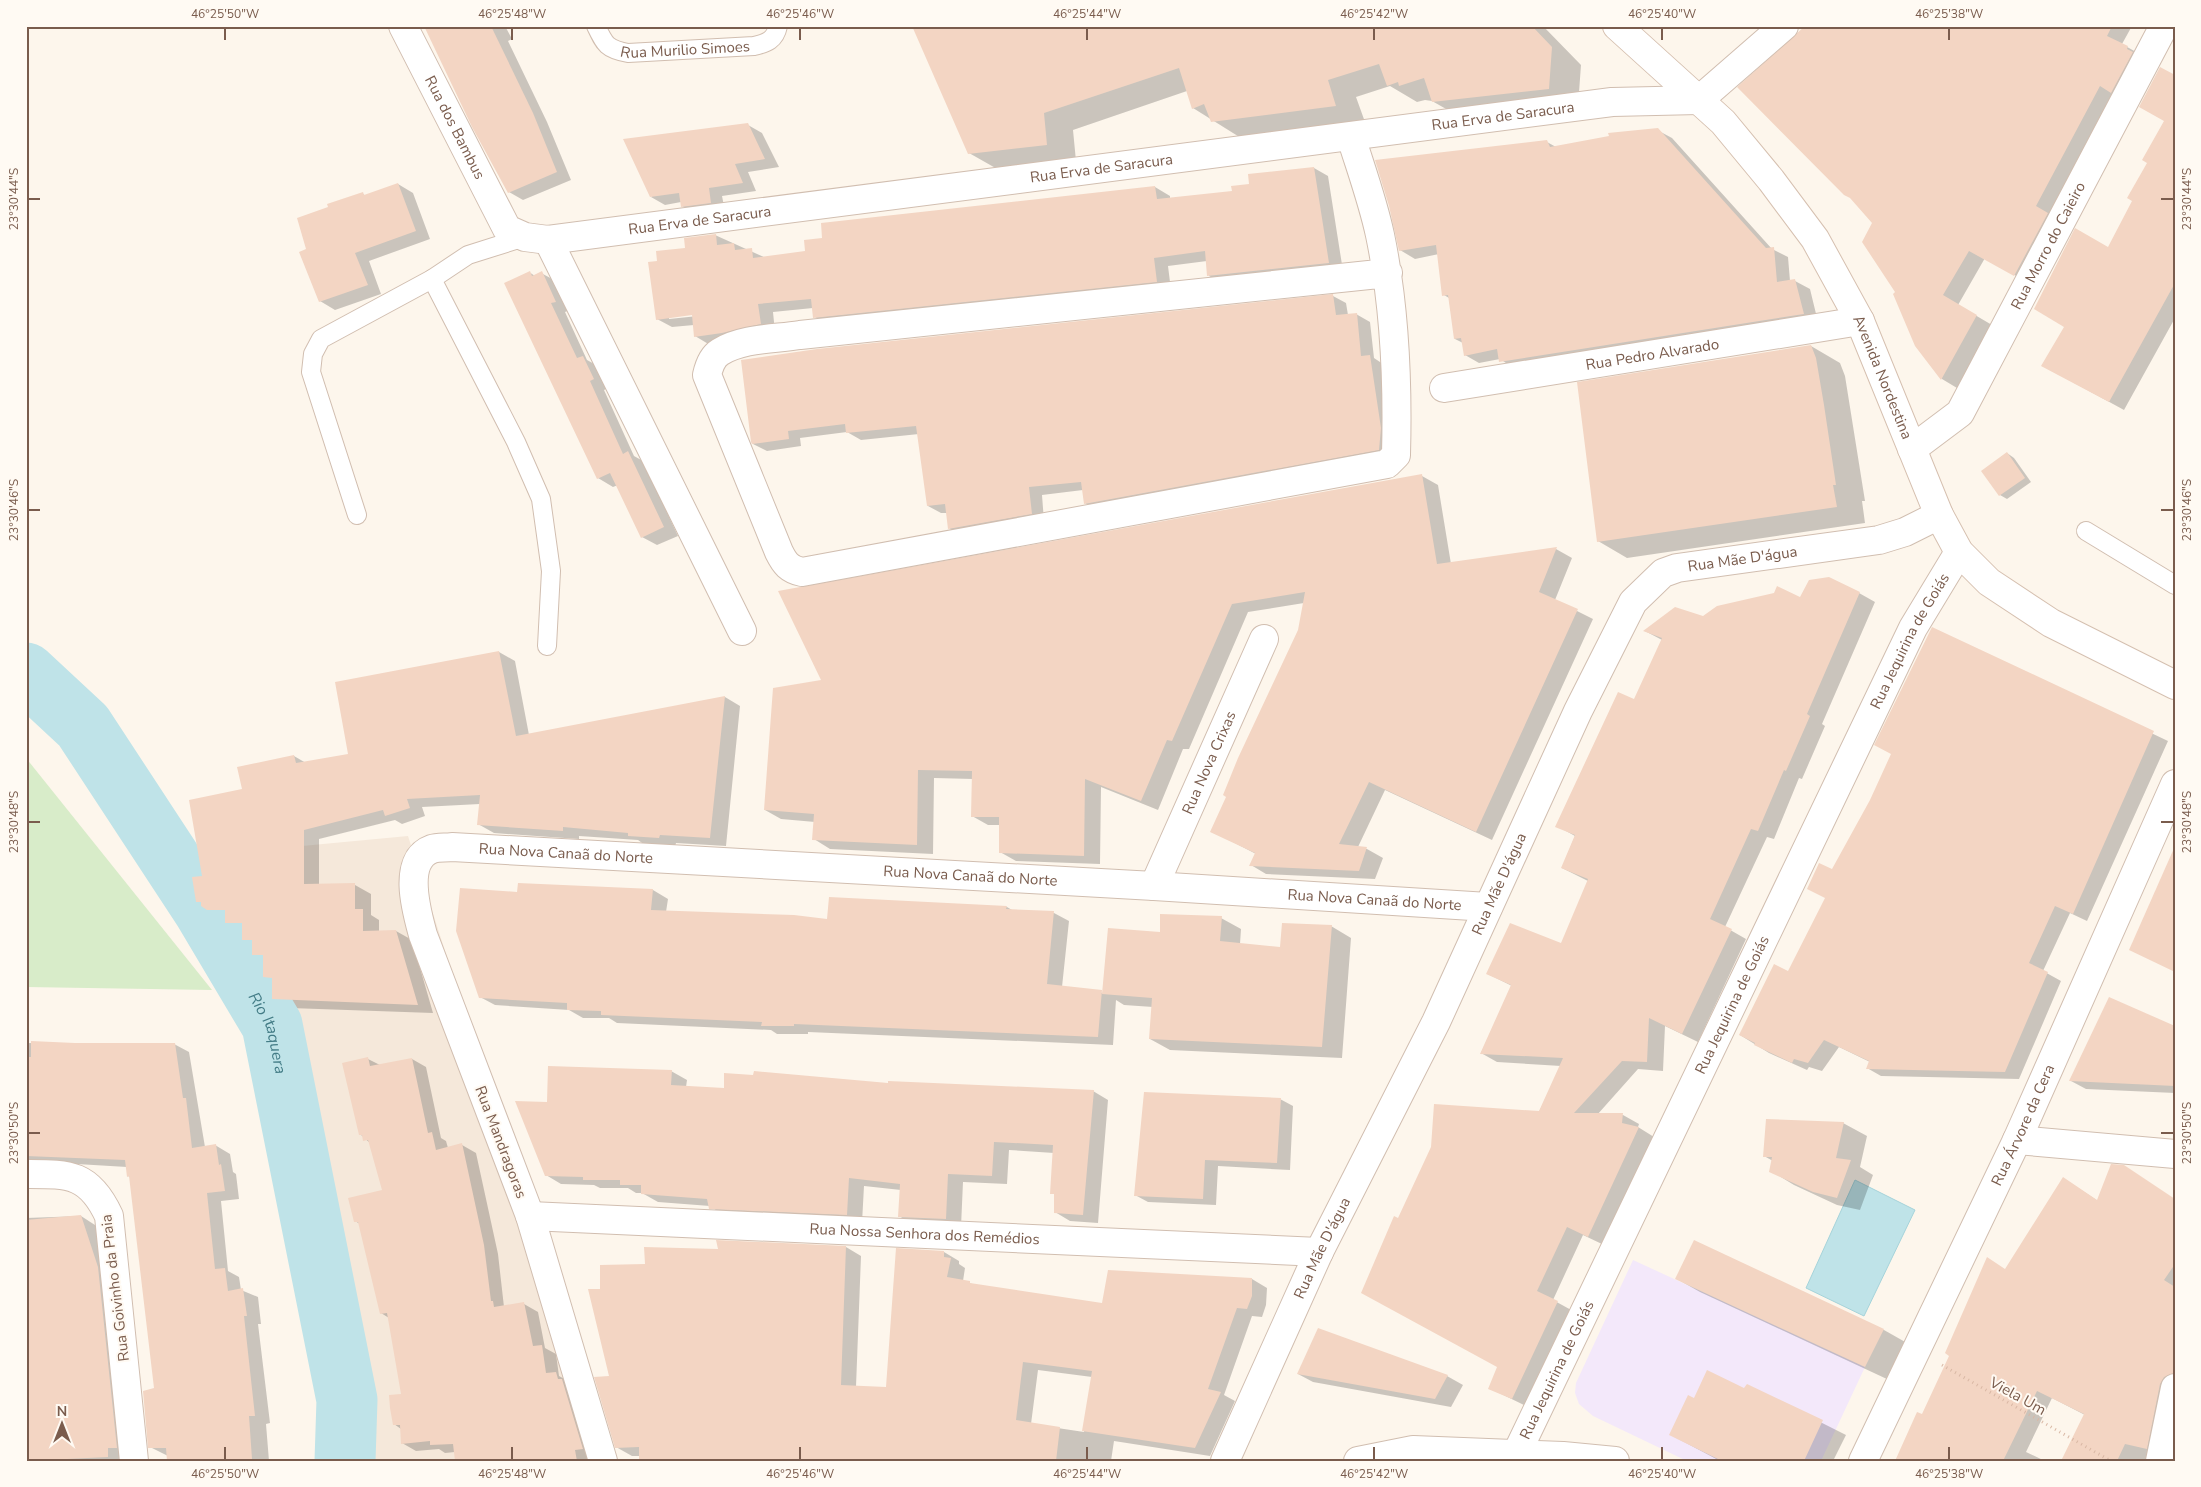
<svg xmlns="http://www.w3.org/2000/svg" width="2201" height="1487" font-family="'Nunito Sans',sans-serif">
<rect width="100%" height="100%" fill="#fdf6ec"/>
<!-- residential -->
<polygon fill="#f5e8da" points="408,836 477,1050 616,1461 353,1461 353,1319 279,1051 152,860"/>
<!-- education -->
<polygon fill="#f3e8fa" points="1633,1260 1865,1367 1821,1461 1687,1461 1593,1416 1579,1404 1575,1393 1576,1383"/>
<!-- green -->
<polygon fill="#d8ecc9" points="26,758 212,990 26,987"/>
<!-- water -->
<polygon fill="#bfe3e8" stroke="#a5d3da" points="1855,1180 1915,1210 1864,1316 1806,1288"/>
<!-- shadow -->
<g fill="#0003" fill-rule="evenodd">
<polygon points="446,26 505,26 512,39 508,41 547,122 571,180 523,200 509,192"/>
<polygon points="913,26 1543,26 1581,65 1578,106 1462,118 1432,101 1425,100 1417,102 1390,86 1356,97 1365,122 1241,138 1193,108 1187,91 1073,130 1076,161 999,170 969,153"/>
<polygon points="1808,26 2132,26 2122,44 2143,56 2030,284 1985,258 1958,305 1992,325 1957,388 1942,379 1916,345 1896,292"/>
<polygon points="2175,76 2175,318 2124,410 2058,374 2109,249 2134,200 2166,121"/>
<polygon points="748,125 762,133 779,167 748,172 756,191 722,196 725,211 696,214 682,206 681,202 665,205 651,197"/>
<polygon points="1657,130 1672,138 1772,249 1788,257 1790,281 1795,281 1810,289 1818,322 1515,369 1500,359 1479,363 1465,355 1463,343 1455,339 1449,298 1444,295 1439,254 1415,259 1400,250 1547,142 1556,147"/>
<path d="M1314,168L1328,176L1343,271L1223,284L1209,276L1207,261L1168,266L1171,290L829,326L815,317L813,308L773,312L775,332L710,345L695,336L694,325L672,327L657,319L658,262L715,235L766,258L807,252L824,239L822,224L1155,187L1170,196V199L1233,192L1250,185ZM698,313V316L669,319V317Z"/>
<polygon points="398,184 413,193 430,239 369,261 381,294 335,310 320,301 308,250 363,194 366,196"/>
<polygon points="529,272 535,276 541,273 556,281 570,310 565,312 587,360 598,366 608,388 604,390 634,456 643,461 678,536 657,545 642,537 618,485 613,487 598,478"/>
<polygon points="1333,296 1346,303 1348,315 1356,314 1370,322 1374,358 1383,364 1393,456 1098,511 1085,503 1083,490 1042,495 1044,521 962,536 949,528 947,513 941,513 928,506 919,434 861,440 847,432 800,438 801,446 767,451 753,444 742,361"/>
<polygon points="1811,346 1840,363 1845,376 1865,501 1862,501 1865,523 1627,558 1598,541"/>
<polygon points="2007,453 2014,458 2031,482 2007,499 2000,495"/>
<polygon points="1422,476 1438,485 1451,564 1556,549 1572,558 1555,600 1593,619 1492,840 1385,790 1358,847 1367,849 1383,858 1375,879 1266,874 1251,865 1256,854 1212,831 1300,630 1304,603 1248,612 1189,749 1183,749 1158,810 1101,787 1100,864 1016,861 1000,852 1000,825 988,825 972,816 973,779 934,778 933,854 830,849 814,839 815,822 781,819 765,810 823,681"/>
<polygon points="1859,593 1875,602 1822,724 1825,726 1802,779 1799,778 1774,839 1767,837 1725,927 1746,939 1698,1042 1665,1026 1663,1071 1638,1069 1597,1115 1623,1115 1639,1124 1638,1127 1654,1137 1604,1245 1583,1235 1553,1300 1573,1311 1528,1407 1489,1388 1499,1367 1398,1220 1539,1112 1561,1066 1497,1062 1481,1053 1512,986 1488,974 1562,945 1588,881 1562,868 1575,836 1557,826 1635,701 1662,640 1645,631 1801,598"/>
<polygon points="1932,629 2168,741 2087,921 2070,913 2043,971 2061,981 2019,1079 1881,1076 1867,1068 1870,1062 1839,1047 1822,1071 1809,1067 1807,1070 1769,1053 1740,1035 1789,972 1826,898 1833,871 1871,800 1892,754"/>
<polygon points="499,652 515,661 529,735 725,697 740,706 726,846 676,843 675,847 645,845 638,840 579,836 579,839 494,833 478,824 480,804 422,807 425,816 402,824 395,820 319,839 319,885 355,885 371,894 371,915 379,920 379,932 396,931 412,940 433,1013 290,1008 274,999 274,982 264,976 264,961 253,954 253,945 244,939 244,931 226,922 226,916 218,915 198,902 203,878 243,790 294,756 306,763 349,755"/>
<polygon points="653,890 668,899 666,912 828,920 1007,907 1012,910 1054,913 1069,921 1062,987 1104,993 1161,933 1221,918 1241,929 1240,944 1281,948 1331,926 1351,938 1342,1058 1170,1050 1150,1039 1153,1007 1124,1005 1116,1000 1113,1045 808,1032 808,1034 777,1034 771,1030 617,1023 609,1018 583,1018 569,1010 495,1005 480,997 518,893"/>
<polygon points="2175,1027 2175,1093 2086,1089 2071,1081"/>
<polygon points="26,1043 174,1044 189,1052 205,1147 215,1145 230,1154 233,1172 236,1174 239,1199 221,1201 228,1271 239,1277 241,1290 258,1297 261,1324 258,1324 270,1423 266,1424 269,1461 168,1461 168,1456 150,1447 155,1389 131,1178 128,1176 127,1167 26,1161"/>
<polygon points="368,1059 380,1065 412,1059 426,1067 441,1138 446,1141 448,1148 462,1145 476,1153 498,1254 504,1307 524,1304 538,1312 545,1348 556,1354 559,1376 570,1382 593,1461 456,1461 455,1452 445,1453 439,1449 416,1451 402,1443 401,1429 394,1424 403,1395 389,1318 381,1313 360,1224 355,1221 383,1190 370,1143 360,1134"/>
<polygon points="671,1071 687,1080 686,1087 725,1089 890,1085 1093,1091 1108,1100 1098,1223 1070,1221 1055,1212 1056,1195 1052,1193 1054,1153 1009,1150 1007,1184 963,1182 961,1227 914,1225 899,1216 901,1190 864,1186 862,1223 726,1217 710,1206 658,1202 642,1193 636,1193 628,1188 600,1188 594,1185 561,1184 546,1175 548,1103"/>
<polygon points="1280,1099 1293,1106 1290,1170 1218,1166 1216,1205 1148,1202 1135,1195"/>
<polygon points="1843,1123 1867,1136 1860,1167 1873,1175 1860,1210 1837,1205 1794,1185 1771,1171 1773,1161 1764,1156"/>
<polygon points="2078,1188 2098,1201 2175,1199 2175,1394 2161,1461 2062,1461 2085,1415 2052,1398 2026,1452 2045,1461 1896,1461 2006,1270"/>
<polygon points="81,1216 95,1225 113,1276 122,1461 26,1461 26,1218"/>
<path d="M846,1247L861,1256L856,1387L887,1388L944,1252L959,1261V1264L965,1268L963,1281L975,1285L1103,1305L1252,1279L1267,1288L1266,1305L1262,1317L1252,1316L1224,1395L1235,1401L1210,1456L1114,1441L1111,1461H640V1456H632L616,1447L601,1290L647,1265L720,1250ZM1038,1370L1092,1377L1084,1432L1031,1424Z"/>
<polygon points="1677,1279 1884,1330 1907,1343 1889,1380 1700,1292"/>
<polygon points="1318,1330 1447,1376 1463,1385 1451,1407 1313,1382 1298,1374"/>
<polygon points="1747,1385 1846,1435 1833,1461 1720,1461 1671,1435 1694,1399 1745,1389"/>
</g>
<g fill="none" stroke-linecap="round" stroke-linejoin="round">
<!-- river -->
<path stroke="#bfe3e8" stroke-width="61" id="s1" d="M26,673L83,726L203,909L272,1025L347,1400L345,1461"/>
</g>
<!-- building -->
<g fill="#f3d5c3">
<polygon points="424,26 491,26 533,113 557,172 508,193 472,127"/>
<polygon points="912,26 1532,26 1552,47 1549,89 1432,102 1424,78 1399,86 1398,82 1387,86 1379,64 1328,80 1336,106 1211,122 1204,104 1192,109 1179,68 1044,113 1047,145 968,154"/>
<polygon points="1805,26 2112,26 2107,36 2128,46 2127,49 2133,52 2111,93 2100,86 2036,206 2048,213 2014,276 1969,251 1943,295 1977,315 1941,380 1915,346 1893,294 1895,292 1862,242 1872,223 1850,198 1844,195 1737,87"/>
<polygon points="2160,67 2175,75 2175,283 2109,402 2041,366 2064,327 2034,309 2075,228 2108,247 2132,201 2127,198 2147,163 2142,160 2164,121 2139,107"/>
<polygon points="748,123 765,159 735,164 743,183 709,188 711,203 681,207 679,193 650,197 623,139"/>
<polygon points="1658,128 1766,248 1774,247 1777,282 1795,279 1804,314 1499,362 1497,349 1464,356 1461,338 1454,339 1448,295 1442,296 1436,245 1399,251 1389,206 1375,160 1547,140 1550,147 1609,136 1608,133"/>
<polygon points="1314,167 1329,263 1207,276 1205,251 1154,258 1157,282 813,318 811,299 758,304 761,324 722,333 694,337 692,315 656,320 648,262 657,261 656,251 685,248 684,238 716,234 717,245 734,243 735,250 752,248 753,258 805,251 804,240 822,238 821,223 1155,186 1157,199 1232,191 1231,186 1249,184 1248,174"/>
<polygon points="398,183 416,231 355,253 368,285 319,302 299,252 306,249 297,218 328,207 327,204 363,192 364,195"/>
<polygon points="530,271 532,276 542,271 556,302 551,303 577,358 583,356 594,379 590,381 623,454 628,451 664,527 641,538 610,473 597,479 504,283"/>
<polygon points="1333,294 1336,315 1357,313 1361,356 1370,355 1381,428 1379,450 1084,504 1081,482 1029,487 1032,514 948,529 945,504 927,506 916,426 846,433 845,424 788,431 789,439 752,444 751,442 741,360 817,349"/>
<polygon points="1811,345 1816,358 1824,405 1836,485 1833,485 1837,507 1597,542 1577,382"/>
<polygon points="2007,452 2025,478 1999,496 1981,471"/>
<polygon points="1422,474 1437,564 1557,547 1539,592 1578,609 1476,832 1369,782 1339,844 1367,847 1359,871 1249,866 1255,853 1210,832 1226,797 1223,795 1238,758 1298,630 1305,592 1232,604 1172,741 1167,740 1141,801 1085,779 1084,856 999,853 999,817 971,817 972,771 918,770 917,845 812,840 814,814 764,810 773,688 821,680 778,591"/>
<polygon points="1829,577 1860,592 1807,714 1810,716 1786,771 1784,770 1758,831 1751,829 1710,919 1732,929 1682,1034 1649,1018 1647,1062 1622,1061 1574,1113 1623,1113 1622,1123 1639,1127 1588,1237 1567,1227 1537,1291 1558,1301 1512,1399 1488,1389 1497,1367 1361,1293 1394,1216 1398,1218 1431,1147 1434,1104 1539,1111 1563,1058 1480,1054 1511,985 1486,974 1510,923 1561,943 1588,879 1561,868 1575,835 1555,827 1618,692 1634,699 1662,638 1643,631 1675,607 1703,616 1717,606 1774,593 1777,586 1800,597 1809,580"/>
<polygon points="1932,627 2154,731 2073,914 2055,906 2029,963 2048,972 2005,1072 1866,1069 1869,1061 1824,1040 1808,1063 1794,1059 1792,1063 1754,1045 1755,1043 1739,1035 1774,964 1788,971 1825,898 1807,889 1819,863 1832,869 1870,800 1891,754 1874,745"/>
<polygon points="499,651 516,736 725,696 710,838 660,835 659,838 628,836 628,833 563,827 563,831 477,825 480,795 407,799 410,808 385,816 383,810 304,830 304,884 355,883 355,909 363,909 363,931 396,930 418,1005 272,999 272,978 263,977 263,955 252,955 252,940 242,940 242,923 225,923 225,910 207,910 201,906 201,902 196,902 192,877 202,876 189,800 242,789 237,767 294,755 296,763 348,754 335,682"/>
<polygon points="2175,846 2175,972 2129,950"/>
<polygon points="518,883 653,889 651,910 794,915 827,919 829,897 1007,906 1006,909 1054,911 1047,984 1102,990 1098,1037 794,1024 794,1026 761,1026 762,1022 601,1015 601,1011 567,1010 567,1003 479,998 456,931 460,888 517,892"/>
<polygon points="1160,914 1222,916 1220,941 1280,947 1282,923 1332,925 1322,1047 1149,1039 1152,998 1102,994 1108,928 1160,932"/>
<polygon points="2109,997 2175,1026 2175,1086 2069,1081"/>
<polygon points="31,1041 75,1043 175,1043 183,1098 186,1098 192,1148 216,1144 219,1165 221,1164 225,1191 207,1193 215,1269 225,1268 228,1291 243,1288 247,1316 244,1316 255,1416 249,1416 252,1459 167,1461 166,1448 148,1448 143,1391 154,1388 129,1176 127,1177 125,1160 26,1156 26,1057 31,1057"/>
<polygon points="368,1057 370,1066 412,1058 428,1133 432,1132 436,1150 462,1143 484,1245 491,1301 493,1301 494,1307 524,1302 533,1346 542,1345 546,1373 556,1372 558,1379 562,1379 583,1449 575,1450 577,1461 455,1461 453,1444 430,1445 430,1441 401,1444 400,1425 393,1425 390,1408 389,1395 401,1394 387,1313 380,1314 358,1222 354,1222 348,1198 382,1190 368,1140 363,1141 362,1135 359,1135 342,1063"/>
<polygon points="548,1066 672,1070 671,1085 724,1088 724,1073 753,1075 754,1071 888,1083 888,1081 1094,1090 1083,1215 1054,1213 1054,1194 1050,1194 1053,1145 994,1142 992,1176 948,1174 946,1219 898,1217 900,1184 849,1178 847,1215 709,1209 707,1199 641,1194 641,1185 620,1185 620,1180 583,1180 583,1177 545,1176 515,1101 547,1102"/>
<polygon points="1144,1092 1281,1098 1277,1163 1205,1160 1203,1199 1134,1196"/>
<polygon points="1766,1119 1844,1122 1836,1158 1851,1160 1837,1198 1813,1192 1769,1172 1772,1157 1763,1157"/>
<polygon points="2111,1164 2124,1165 2175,1199 2175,1264 2164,1280 2175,1287 2175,1373 2164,1377 2160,1384 2147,1449 2125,1444 2117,1461 2061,1461 2084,1414 2037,1391 2003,1461 1895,1461 1917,1412 1922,1414 1949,1356 1945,1353 1987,1257 2005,1269 2063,1177 2097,1200"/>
<polygon points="81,1215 98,1267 117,1448 108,1448 108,1457 26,1461 26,1220"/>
<polygon points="716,1240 846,1246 841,1385 886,1387 896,1248 944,1251 944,1257 951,1258 947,1277 970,1281 970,1283 1102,1303 1108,1270 1252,1278 1252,1296 1247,1309 1237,1308 1208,1389 1221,1392 1195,1448 1082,1431 1092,1371 1023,1362 1016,1420 1060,1427 1056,1461 639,1461 639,1447 615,1448 594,1377 609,1376 588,1289 600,1289 600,1265 645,1264 644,1247 718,1249"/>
<polygon points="1694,1240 1884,1329 1865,1367 1675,1279"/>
<polygon points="1318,1328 1448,1375 1435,1399 1297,1374"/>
<polygon points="1707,1370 1744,1388 1747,1384 1823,1420 1804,1461 1722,1461 1669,1435 1688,1395 1694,1398"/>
</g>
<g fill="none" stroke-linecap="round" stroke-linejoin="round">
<defs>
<g id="service">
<path id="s2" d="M596,26C605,45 607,49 628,53L754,46C767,43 775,40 778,26"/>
<polyline points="432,279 516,442 541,499 551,571 547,646"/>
<polyline points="357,515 311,372 313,354 321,339 432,279 468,255 525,237"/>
<polyline points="2086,531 2175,585"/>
</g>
<g id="minor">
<path id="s3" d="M403,26L507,229L525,237L548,240L1612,102L1699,100L1784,26"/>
<path d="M1351,137C1361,169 1373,202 1380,235C1395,307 1398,382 1396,455L1387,464L802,572C789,569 785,564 779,552L707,375C709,366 712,357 720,352C742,338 775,339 800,335L1388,273"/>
<polyline points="548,240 742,631"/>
<path id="s4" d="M1444,388L1860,321"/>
<path id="s5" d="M1912,449L1960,413L2164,26"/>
<path id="s6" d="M1154,886L1264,639"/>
<polyline points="2017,1140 2175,1154"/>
<path d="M26,1174C69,1174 89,1173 109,1216L134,1461"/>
<path id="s7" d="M530,1216L1319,1252"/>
<path id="s8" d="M603,1461L530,1216L423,935C417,913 401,860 432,849C438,847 446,848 452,847L1154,886L1488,907"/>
<path id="s9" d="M1225,1461L1319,1252L1436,1022L1578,711L1633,602L1663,573L1677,568L1879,540L1905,532L1939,515"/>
<polyline points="1358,1461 1413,1450 1563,1456 1615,1461"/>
<path id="s10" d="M1513,1461L1913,628L1959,552"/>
<path id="s11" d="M1863,1461L2017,1140L2175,784"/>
<polyline points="2160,1461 2175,1388"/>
</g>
<g id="secondary">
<path id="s12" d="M1617,26L1723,122L1771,180L1815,239L1860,321L1939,515L1959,552L1989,582L2051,623L2175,685"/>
</g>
</defs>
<!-- service casing -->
<use href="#service" stroke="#d1beb0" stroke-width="20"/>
<!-- minor casing -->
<use href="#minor" stroke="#d1beb0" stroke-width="30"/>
<!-- secondary casing -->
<use href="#secondary" stroke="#d6c0b0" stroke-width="30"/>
<!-- path -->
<polyline stroke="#d9b8a5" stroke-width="3" stroke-dasharray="1 4" stroke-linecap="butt" points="1942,1365 2111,1461"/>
<!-- service -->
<use href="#service" stroke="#fff" stroke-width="18"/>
<!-- minor -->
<use href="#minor" stroke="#fff" stroke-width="28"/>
<!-- secondary -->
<use href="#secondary" stroke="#fff" stroke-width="28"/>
</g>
<!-- ticks -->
<path fill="none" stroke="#7a5c4d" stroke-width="2" d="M225,28V40M512,28V40M800,28V40M1087,28V40M1374,28V40M1662,28V40M1949,28V40M28,199H40M2161,199H2174M28,510H40M2161,510H2174M28,822H40M2161,822H2174M28,1133H40M2161,1133H2174M225,1447V1460M512,1447V1460M800,1447V1460M1087,1447V1460M1374,1447V1460M1662,1447V1460M1949,1447V1460"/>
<g text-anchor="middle" stroke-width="4" stroke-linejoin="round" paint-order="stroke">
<!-- street labels -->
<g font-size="15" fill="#7a5c4d" stroke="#fffaf3">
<text dy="5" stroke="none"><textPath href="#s2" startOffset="102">Rua Murilio Simoes</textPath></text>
<text dy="5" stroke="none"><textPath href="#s3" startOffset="1234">Rua Erva de Saracura</textPath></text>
<text dy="5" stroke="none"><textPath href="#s3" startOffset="114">Rua dos Bambus</textPath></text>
<text dy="5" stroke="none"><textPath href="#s3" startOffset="829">Rua Erva de Saracura</textPath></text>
<text dy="5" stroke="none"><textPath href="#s3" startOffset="424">Rua Erva de Saracura</textPath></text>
<text dy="5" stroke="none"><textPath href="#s5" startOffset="249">Rua Morro do Caieiro</textPath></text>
<text dy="5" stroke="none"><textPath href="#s4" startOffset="211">Rua Pedro Alvarado</textPath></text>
<text dy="5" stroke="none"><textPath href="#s12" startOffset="446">Avenida Nordestina</textPath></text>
<text dy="5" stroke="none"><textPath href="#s9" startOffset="1074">Rua Mãe D'água</textPath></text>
<text dy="5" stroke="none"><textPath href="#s10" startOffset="911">Rua Jequirina de Goiás</textPath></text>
<text dy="5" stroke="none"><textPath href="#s6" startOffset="135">Rua Nova Crixas</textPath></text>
<text dy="5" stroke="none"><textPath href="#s8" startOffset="785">Rua Nova Canaã do Norte</textPath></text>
<text dy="5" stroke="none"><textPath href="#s8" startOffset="1190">Rua Nova Canaã do Norte</textPath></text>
<text dy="5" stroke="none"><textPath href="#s9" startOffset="639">Rua Mãe D'água</textPath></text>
<text dy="5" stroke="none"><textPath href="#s8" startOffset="1595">Rua Nova Canaã do Norte</textPath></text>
<text dy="5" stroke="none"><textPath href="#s10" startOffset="506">Rua Jequirina de Goiás</textPath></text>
<text dy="5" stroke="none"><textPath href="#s11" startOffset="372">Rua Árvore da Cera</textPath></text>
<text transform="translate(501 1142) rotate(69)" y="5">Rua Mandragoras</text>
<text dy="5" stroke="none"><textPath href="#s7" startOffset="395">Rua Nossa Senhora dos Remédios</textPath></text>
<text dy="5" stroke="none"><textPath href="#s9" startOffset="234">Rua Mãe D'água</textPath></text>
<text transform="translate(115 1288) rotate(-97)" y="5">Rua Goivinho da Praia</text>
<text dy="5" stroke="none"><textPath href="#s10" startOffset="101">Rua Jequirina de Goiás</textPath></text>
<text transform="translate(2018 1396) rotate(29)" y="5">Viela Um</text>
</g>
<!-- water labels -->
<g font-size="16" font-style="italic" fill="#437c86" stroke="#fffaf3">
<text dy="6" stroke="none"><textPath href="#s1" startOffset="438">Rio Itaquera</textPath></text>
</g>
</g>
<!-- border -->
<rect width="2201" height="1487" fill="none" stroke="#fffaf3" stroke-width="55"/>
<!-- north arrow -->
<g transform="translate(62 1424)" stroke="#fffaf3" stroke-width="4" paint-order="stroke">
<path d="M0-4L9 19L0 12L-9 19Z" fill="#7a5c4d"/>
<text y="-8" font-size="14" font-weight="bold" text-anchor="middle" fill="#7a5c4d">N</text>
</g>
<rect x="28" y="28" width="2146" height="1432" fill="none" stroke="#7a5c4d" stroke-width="2"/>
<g font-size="12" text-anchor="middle" fill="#7a5c4d">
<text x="225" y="18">46°25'50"W</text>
<text x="512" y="18">46°25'48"W</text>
<text x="800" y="18">46°25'46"W</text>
<text x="1087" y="18">46°25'44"W</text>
<text x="1374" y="18">46°25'42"W</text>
<text x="1662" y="18">46°25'40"W</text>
<text x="1949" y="18">46°25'38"W</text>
<text transform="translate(14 199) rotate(-90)" y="4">23°30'44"S</text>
<text transform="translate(2187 199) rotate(-90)" y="4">23°30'44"S</text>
<text transform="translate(14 510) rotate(-90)" y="4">23°30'46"S</text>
<text transform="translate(2187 510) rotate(-90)" y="4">23°30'46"S</text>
<text transform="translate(14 822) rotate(-90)" y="4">23°30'48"S</text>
<text transform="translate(2187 822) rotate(-90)" y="4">23°30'48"S</text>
<text transform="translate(14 1133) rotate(-90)" y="4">23°30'50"S</text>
<text transform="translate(2187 1133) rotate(-90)" y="4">23°30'50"S</text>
<text x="225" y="1478">46°25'50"W</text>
<text x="512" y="1478">46°25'48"W</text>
<text x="800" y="1478">46°25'46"W</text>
<text x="1087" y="1478">46°25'44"W</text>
<text x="1374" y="1478">46°25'42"W</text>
<text x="1662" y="1478">46°25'40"W</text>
<text x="1949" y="1478">46°25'38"W</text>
</g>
</svg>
